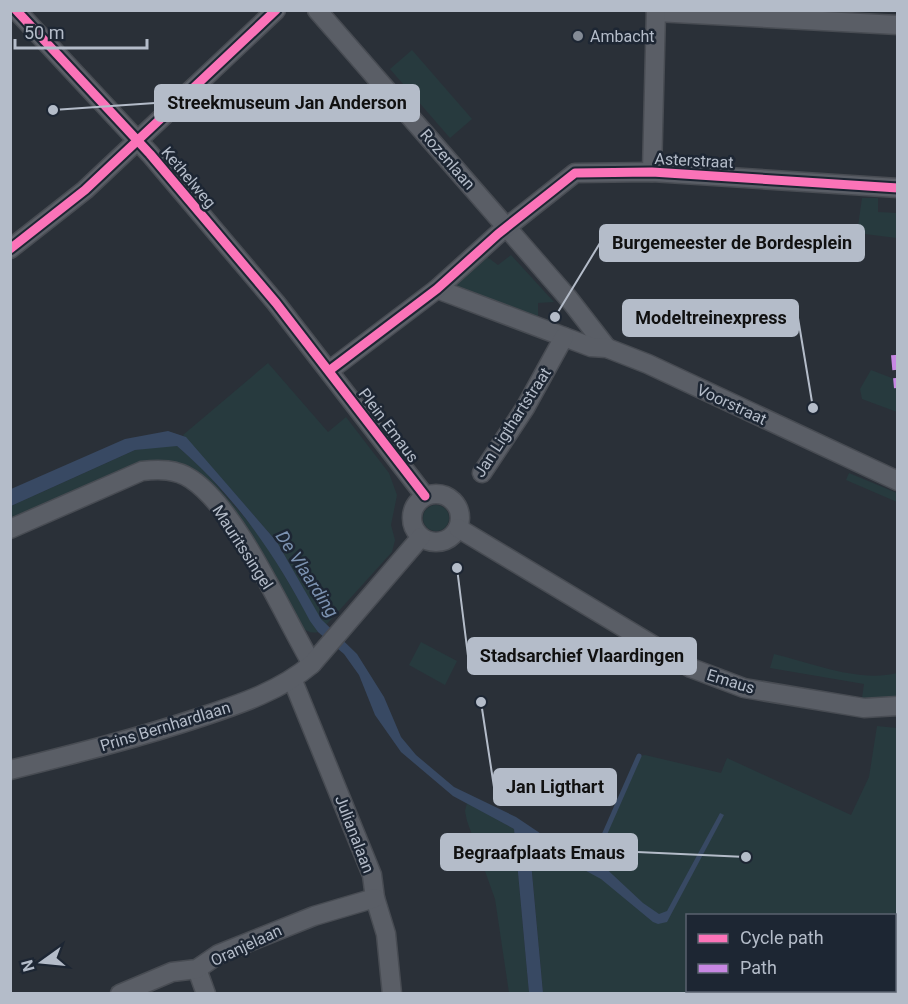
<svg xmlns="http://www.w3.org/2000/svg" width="908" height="1004" font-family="Roboto,sans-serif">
<rect width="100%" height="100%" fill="#2a3038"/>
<!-- green -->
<g fill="#273a3e" fill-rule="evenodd">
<polygon points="412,50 472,119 450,138 390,69"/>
<polygon points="862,198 878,198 878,212 897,213 897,238 857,233"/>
<polygon points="511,255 554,302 538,303 538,321 457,286 458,282 486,256 498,265"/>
<polygon points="268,363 328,432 346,417 389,473 397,495 391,525 395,540 392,552 326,625 318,615 277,542 183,435"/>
<polygon points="871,370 897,380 897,412 862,399 860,389"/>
<path d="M171,445L177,446L202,468L262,538L318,632C298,638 284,598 275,584C246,543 208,506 176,468L11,525V506L135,450Z"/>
<polygon points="849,473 897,493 897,502 846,480"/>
<circle cx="436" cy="518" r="13"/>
<polygon points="421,642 457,661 445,685 409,665"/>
<path d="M774,654C812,663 859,683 897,673V699L862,698L864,684L770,668Z"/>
<path d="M877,726L897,728V993H543L529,839L590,867L639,756L645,755L721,773L727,758L851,815L869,777ZM688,916H894V990H688Z"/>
<polygon points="467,803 514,829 529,993 509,993 495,899 467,821 465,811"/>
</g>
<!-- water -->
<path fill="#384963" d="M168,431L186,437L277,542L321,619L357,654L384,697L401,737L416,755L454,787L516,817L586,864L598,861L643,903L659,914L667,911L720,813L724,815L667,922L658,924L653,922L601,879L529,840L543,993H529L514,829L453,796L401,752L375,715L359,675L344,654L318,632L310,621C274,553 236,497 177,446L135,450L11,506V489L125,439Z"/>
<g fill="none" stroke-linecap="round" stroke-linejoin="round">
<!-- stream -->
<polyline stroke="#384963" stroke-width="5" points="590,867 639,756"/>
<defs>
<g id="minor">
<polyline points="16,10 150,154 276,303 425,496"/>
<polyline points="317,10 569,299 607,348"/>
<polyline points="656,12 898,25"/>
<polyline points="652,172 656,10"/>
<polyline points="10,249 85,190 276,10"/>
<polyline points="437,289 591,347 607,348 648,364 898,481"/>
<polyline points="330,370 437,289 498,234 575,173 652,172 898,188"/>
<polyline points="482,473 525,408 564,337"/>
<circle cx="436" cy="518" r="24"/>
<polyline points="458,528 691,668 744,688 864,708 898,706"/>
<path d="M10,529L142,471C159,469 176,469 191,479C238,510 283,615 312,664"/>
<polyline points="293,681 372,875 375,898 386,934 392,994"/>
<path d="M10,770C74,754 138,738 201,717C240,704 280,691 312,664L421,537"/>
<polyline points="197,969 206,994"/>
<polyline points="120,994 172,972 197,969 219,954 314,916 375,898"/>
</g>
</defs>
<!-- minor casing -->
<use href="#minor" stroke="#484c53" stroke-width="21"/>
<!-- minor -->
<use href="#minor" stroke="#5a5e66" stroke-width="18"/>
<!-- quiet -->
<polyline stroke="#c787e3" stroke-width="8" stroke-dasharray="15 8" stroke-linecap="butt" points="895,355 898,388"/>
<defs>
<g id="cycleway">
<polyline points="16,10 150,154 276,303 425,496"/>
<polyline points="10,249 85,190 276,10"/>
<polyline points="330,370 437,289 498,234 575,173 652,172 898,188"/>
</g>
</defs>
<!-- cycleway casing -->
<use href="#cycleway" stroke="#1d2633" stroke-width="13"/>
<!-- cycleway -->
<use href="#cycleway" stroke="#fb73b8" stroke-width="9"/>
</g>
<!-- markers -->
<circle fill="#848b96" stroke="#1d2633" stroke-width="2" cx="578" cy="36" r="6"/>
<g text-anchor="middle" stroke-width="5" stroke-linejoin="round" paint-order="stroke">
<!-- poi labels -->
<g font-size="16" fill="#b4bcc9" stroke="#1d2633" text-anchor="start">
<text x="590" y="42">Ambacht</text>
</g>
<!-- street labels -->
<g font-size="16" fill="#b4bcc9" stroke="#1d2633">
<text transform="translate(448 159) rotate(49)" y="6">Rozenlaan</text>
<text transform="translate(694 160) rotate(3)" y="6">Asterstraat</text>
<text transform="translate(189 177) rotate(50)" y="6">Kethelweg</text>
<text transform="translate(732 404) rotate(25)" y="6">Voorstraat</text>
<text transform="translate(512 422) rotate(-57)" y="6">Jan Ligthartstraat</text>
<text transform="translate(389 425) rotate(53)" y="6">Plein Emaus</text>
<text transform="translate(243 547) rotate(57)" y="6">Mauritssingel</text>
<text transform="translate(731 681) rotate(17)" y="6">Emaus</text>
<text transform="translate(165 726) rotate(-17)" y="6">Prins Bernhardlaan</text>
<text transform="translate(355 834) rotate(69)" y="6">Julianalaan</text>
<text transform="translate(246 945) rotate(-25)" y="6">Oranjelaan</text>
</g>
<!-- water labels -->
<g font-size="18" font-style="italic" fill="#7c92b1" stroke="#1d2633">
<text transform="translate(307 574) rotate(57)" y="6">De Vlaarding</text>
</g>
</g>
<!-- callouts -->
<path fill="none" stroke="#b4bcc9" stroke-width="2" d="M53 110L155 103M555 317L600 243M813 408L798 318M457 568L468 656M481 702L494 787M746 857L637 852"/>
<g fill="#b4bcc9" stroke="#1d2633" stroke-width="2">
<circle cx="53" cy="110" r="6"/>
<circle cx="555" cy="317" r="6"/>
<circle cx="813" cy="408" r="6"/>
<circle cx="457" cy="568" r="6"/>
<circle cx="481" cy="702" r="6"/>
<circle cx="746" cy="857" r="6"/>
</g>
<g fill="#b4bcc9" stroke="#b4bcc9" stroke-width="2">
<rect x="155" y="85" width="264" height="36" rx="6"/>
<rect x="600" y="225" width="264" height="36" rx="6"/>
<rect x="623" y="300" width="175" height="36" rx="6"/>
<rect x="468" y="638" width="228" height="36" rx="6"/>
<rect x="494" y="769" width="122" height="36" rx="6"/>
<rect x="441" y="834" width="196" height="36" rx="6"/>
</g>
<g font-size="18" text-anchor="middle" font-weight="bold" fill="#111">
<text x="287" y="109">Streekmuseum Jan Anderson</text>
<text x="732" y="249">Burgemeester de Bordesplein</text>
<text x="711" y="324">Modeltreinexpress</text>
<text x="582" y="662">Stadsarchief Vlaardingen</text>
<text x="555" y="793">Jan Ligthart</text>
<text x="539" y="859">Begraafplaats Emaus</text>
</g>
<!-- border -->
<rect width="908" height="1004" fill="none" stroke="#b4bcc9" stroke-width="24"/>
<!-- legend -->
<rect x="686" y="914" width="210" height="78" fill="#1d2633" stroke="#59626f" stroke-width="1.5"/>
<rect x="698" y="934" width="30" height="9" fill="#fb73b8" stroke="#59626f" stroke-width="1.5"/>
<text x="740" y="944" font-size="18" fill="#b4bcc9">Cycle path</text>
<rect x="698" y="964" width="30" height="9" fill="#c787e3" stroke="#59626f" stroke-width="1.5"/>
<text x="740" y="974" font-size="18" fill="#b4bcc9">Path</text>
<!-- north arrow -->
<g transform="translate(42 962) rotate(255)" stroke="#1d2633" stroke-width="4.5" paint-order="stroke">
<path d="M0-4.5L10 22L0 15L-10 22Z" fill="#b4bcc9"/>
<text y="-9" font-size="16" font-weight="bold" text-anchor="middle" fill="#b4bcc9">N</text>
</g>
<!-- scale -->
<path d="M15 39v9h132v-9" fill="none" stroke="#b4bcc9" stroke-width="3"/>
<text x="24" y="39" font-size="18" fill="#b4bcc9" stroke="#1d2633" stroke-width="4.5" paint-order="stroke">50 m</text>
</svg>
